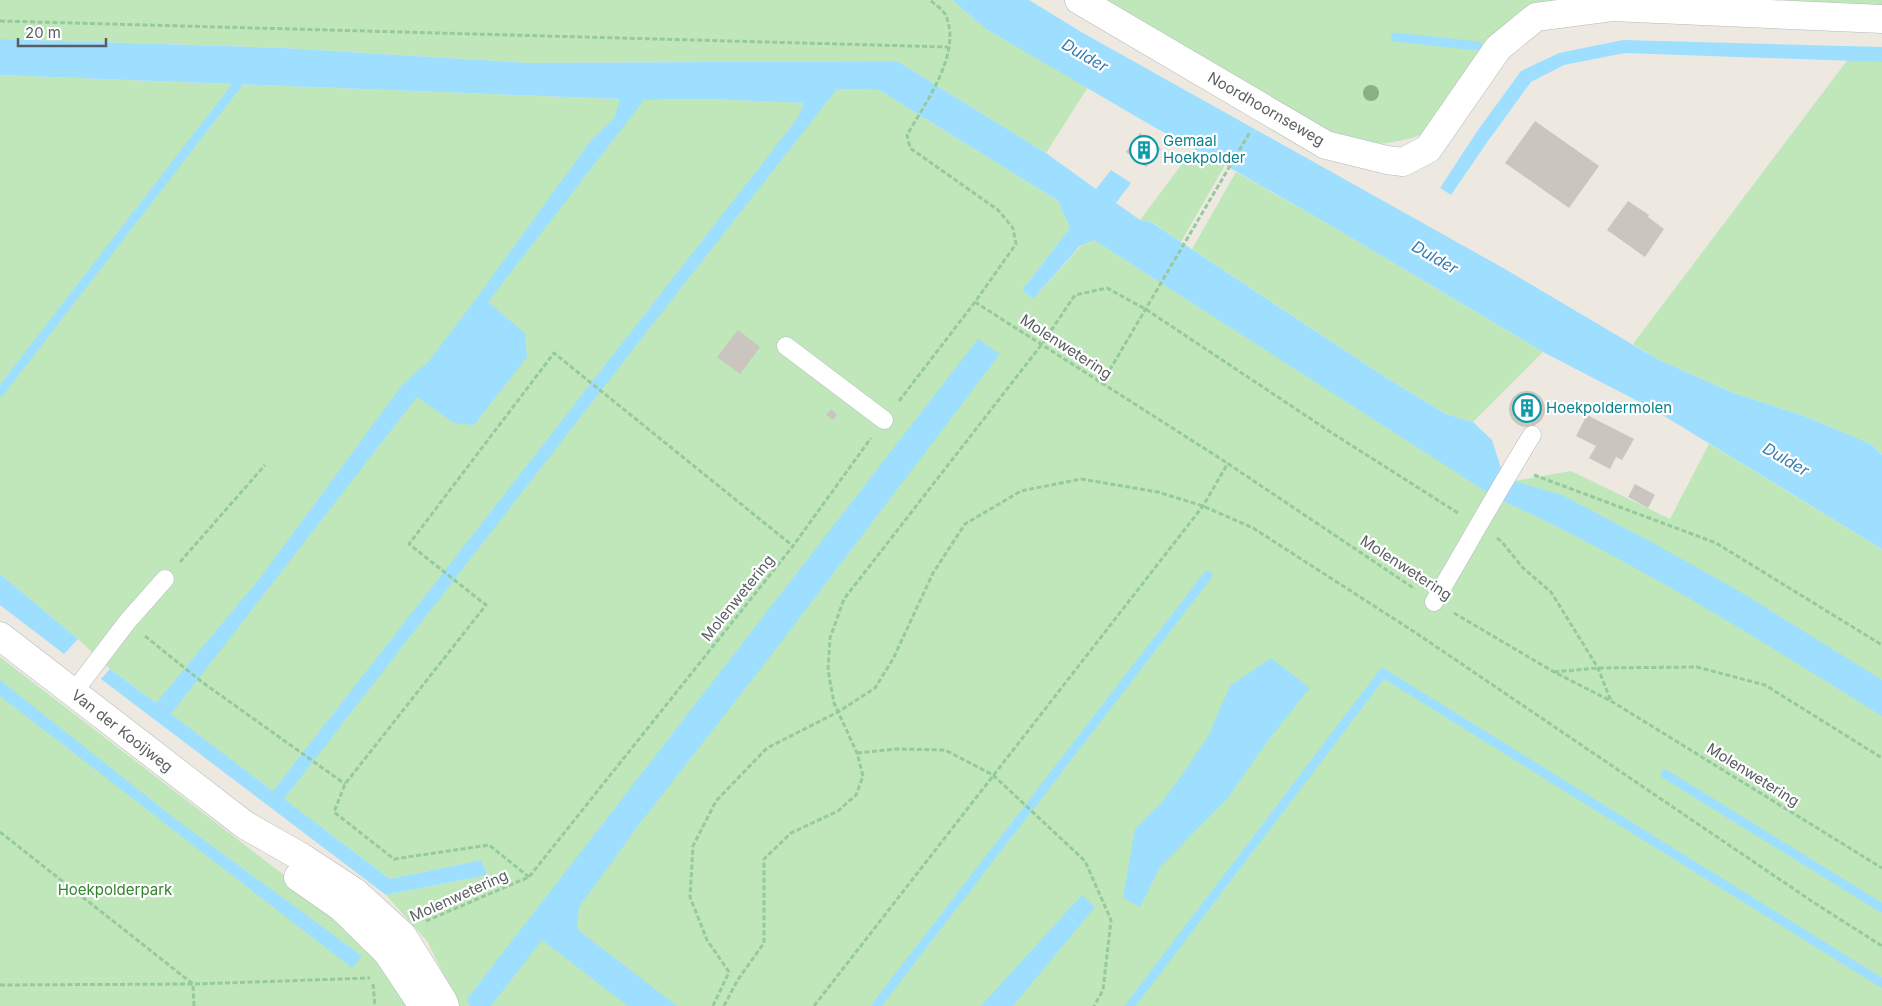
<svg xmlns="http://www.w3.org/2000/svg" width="1882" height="1006" font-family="Inter,sans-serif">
<rect width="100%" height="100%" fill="#ede9e0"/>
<!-- green -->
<g fill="#bfe7ba">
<polygon points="0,0 952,0 986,29 1088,87 1046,153 897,61 529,63 284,48 0,39"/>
<path d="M1090,0H1882V15L1584,14L1506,29L1429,132C1404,142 1381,145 1355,145Z"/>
<polygon points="1852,54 1882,54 1882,455 1871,444 1804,416 1731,392 1657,359 1633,344"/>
<path d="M0,75L644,100L707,99L804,103L837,89L879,90L1060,202C1060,212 1067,218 1070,228L1022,290L1033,299L1081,246L1094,240L1503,501L1514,481L1571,471L1670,519L1709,444L1882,549V1006H459L427,941L386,895L487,875L481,860L390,879L110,669L78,639L0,574Z"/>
<polygon points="1194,148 1225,165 1181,242 1152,222 1140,220"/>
<polygon points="1236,172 1335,228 1543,352 1473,422 1446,414 1385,377 1192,249"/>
<polygon points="0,657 340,918 374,949 413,1006 0,1006"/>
</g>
<!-- water -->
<g fill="#9edfff" fill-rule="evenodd">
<polygon points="952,0 1029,0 1083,33 1505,269 1657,359 1731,392 1804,416 1871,444 1882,455 1882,549 1651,408 1543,352 1335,228 1225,165 1154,127 986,29"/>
<path d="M0,39L284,48L529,63L897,61L1046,153L1096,189L1111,170L1131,183L1116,203L1140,220L1151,222L1181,242L1385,377L1446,414L1473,422L1492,440L1502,471L1490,494L1094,240L1080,246L1033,299L1022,290L1070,228C1067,218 1060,212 1060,202L879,90L837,89L638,343L284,799L390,879L481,860L487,875L386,895L101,679L110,669L156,703L260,578L403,384L429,361L478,296L592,139L614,119L620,99L0,75ZM707,99L804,103L797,119L273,791L171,714L417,397L454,423L474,425L527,357L525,333L488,302L644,100Z"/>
<polygon points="1623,40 1882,47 1882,62 1625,53 1564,65 1531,82 1488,141 1451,195 1440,188 1478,130 1521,71 1559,53"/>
<polygon points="978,339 1000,354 766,662 641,822 579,907 577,929 677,1006 628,1006 542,940 491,1006 470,1006 467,999"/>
<path d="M1514,481L1562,495L1655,544L1739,591L1882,680V716C1758,639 1636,562 1503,501Z"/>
<polygon points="0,574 78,639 64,654 0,605"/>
<polygon points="1271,658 1310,688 1270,738 1227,799 1160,867 1140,907 1123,898 1135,829 1161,803 1180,778 1208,736 1230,686"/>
<polygon points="0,680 178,821 362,956 352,968 0,696"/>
<polygon points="1082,895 1095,907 1013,1006 981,1006"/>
</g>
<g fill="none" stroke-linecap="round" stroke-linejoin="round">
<!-- stream -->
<g stroke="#9edfff" stroke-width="9">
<polyline points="1395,37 1478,46"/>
<polyline points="0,392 237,85"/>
<polyline points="1665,774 1882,908"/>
<polyline points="876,1006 1208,575"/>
<polyline points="1130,1006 1383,673 1882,983"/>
</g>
</g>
<!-- building -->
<g fill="#cac5bf">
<polygon points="1535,121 1599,166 1569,208 1505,163"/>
<polygon points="1140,133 1161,149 1146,167 1126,152"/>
<polygon points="1628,201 1649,215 1648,217 1664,229 1645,257 1607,230"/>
<polygon points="738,330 760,347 740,374 717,357"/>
<circle cx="1527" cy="409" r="18"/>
<polygon points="831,409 837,415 833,420 826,415"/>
<polygon points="1587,415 1634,439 1622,460 1616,457 1610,469 1589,458 1596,446 1576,436"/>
<polygon points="1635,484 1655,495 1648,508 1628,497"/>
</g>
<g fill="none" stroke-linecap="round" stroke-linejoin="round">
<defs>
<g id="service">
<polyline points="786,346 884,420"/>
<path d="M1434,602C1467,546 1498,490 1532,435"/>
<polyline points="73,693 127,622 165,579"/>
</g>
<g id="minor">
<polyline points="1079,0 1326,145 1387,160 1403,162 1428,149 1498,48 1536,17 1612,7 1882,19"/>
<polyline points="0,636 245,825 301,857 356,893 402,935 443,1001 445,1006"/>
<polyline points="298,877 341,907 387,952 423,1006"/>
</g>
</defs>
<!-- service casing -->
<use href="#service" stroke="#b3b7bc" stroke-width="19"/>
<!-- minor casing -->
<use href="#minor" stroke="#b3b7bc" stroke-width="29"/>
<!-- path -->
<g stroke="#95ca9e" stroke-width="3" stroke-dasharray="5 2.5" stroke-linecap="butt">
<polyline points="0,21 948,47"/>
<polyline points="975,302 1224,461 1415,589"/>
<polyline points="1102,383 1250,132"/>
<path d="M899,401L975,302L1016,244L1013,228L998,210L910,148L907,135C925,103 962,54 946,16C944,10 934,4 930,0"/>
<polyline points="1534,475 1716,543 1882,645"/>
<polyline points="1497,538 1502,542 1523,568 1551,592 1598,668 1611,701"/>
<polyline points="180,562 265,465"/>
<polyline points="1454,613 1554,672 1611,701 1882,868"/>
<polyline points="145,636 202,682 345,784"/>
<polyline points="1554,672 1598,668 1697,667 1765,685 1882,758"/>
<polyline points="857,753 898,749 945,750 993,775 1085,861 1111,920 1103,990 1094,1006"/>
<polyline points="0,832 193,984 194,1006"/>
<polyline points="529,877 489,845 394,859 334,812 345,784 486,605 409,544 554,353 793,546"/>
<polyline points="426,921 529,877 793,546 871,438"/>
<polyline points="373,984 375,1006"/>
<polyline points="0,985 193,984 370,978"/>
<polyline points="713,1006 729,972 707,940 690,897 693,846 716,801 767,748 838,712 875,688 893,659 933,573 965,524 1021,491 1081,479 1158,492 1203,506 1253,528 1416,633 1813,902 1882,946"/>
<polyline points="724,1006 737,981 764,943 764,859 791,833 838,811 856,795 863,776 857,753 834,703 828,670 830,638 844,599 1042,344 1075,295 1107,288 1147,310 1332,433 1458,513"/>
<polyline points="814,1006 1203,506 1228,463"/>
</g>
<!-- service -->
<use href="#service" stroke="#fff" stroke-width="18"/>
<!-- minor -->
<use href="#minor" stroke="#fff" stroke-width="28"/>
</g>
<!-- trees -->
<circle fill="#87b17f" cx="1371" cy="93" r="8"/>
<!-- icons -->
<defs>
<symbol id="building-ring" viewBox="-11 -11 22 22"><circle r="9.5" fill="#fff" stroke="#0f9aa8" stroke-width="1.5"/><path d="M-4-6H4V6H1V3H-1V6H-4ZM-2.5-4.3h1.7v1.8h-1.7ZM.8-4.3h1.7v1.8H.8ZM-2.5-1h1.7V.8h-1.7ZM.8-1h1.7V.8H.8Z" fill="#0f9aa8"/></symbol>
</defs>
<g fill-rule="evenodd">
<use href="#building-ring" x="1128" y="134" width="32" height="32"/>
<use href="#building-ring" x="1511" y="392" width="32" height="32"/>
</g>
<g text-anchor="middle" stroke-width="4.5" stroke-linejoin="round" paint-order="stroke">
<!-- street labels -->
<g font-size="15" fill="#595e62" stroke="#fff">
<text transform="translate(1266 109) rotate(30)" y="5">Noordhoornseweg</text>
<text transform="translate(1066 347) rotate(33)" y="5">Molenwetering</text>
<text transform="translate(1406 568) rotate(33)" y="5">Molenwetering</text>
<text transform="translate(738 598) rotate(-51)" y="5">Molenwetering</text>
<text transform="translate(122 731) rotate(38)" y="5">Van der Kooijweg</text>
<text transform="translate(1753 775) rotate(32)" y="5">Molenwetering</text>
<text transform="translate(459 896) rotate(-24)" y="5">Molenwetering</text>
</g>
<!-- culture labels -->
<g font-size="15" fill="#0d838f" stroke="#fff" text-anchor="start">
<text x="1163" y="146">Gemaal<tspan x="1163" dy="17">Hoekpolder</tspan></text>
<text x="1546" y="413">Hoekpoldermolen</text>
</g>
<!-- park labels -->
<g font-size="15" fill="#34832f" stroke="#fff">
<text x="115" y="895">Hoekpolderpark</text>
</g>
<!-- water labels -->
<g font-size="16" font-style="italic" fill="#347cad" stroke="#fff">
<text transform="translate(1085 55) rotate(30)" y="6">Dulder</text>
<text transform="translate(1435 257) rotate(30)" y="6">Dulder</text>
<text transform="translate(1786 459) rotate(30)" y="6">Dulder</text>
</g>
</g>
<!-- scale -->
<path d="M18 38v8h88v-8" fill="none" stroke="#595e62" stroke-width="2.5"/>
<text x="25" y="38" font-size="15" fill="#595e62" stroke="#ffffff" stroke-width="4" paint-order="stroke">20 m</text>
</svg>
